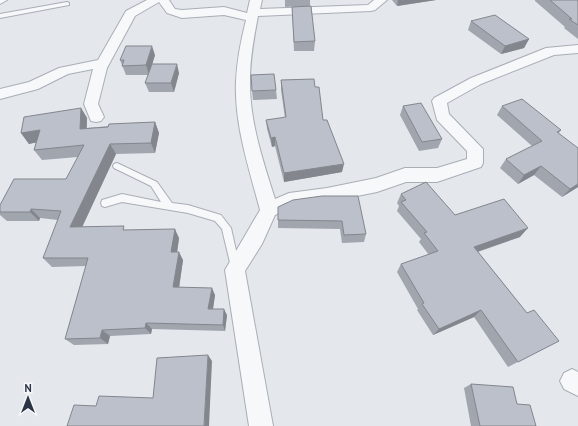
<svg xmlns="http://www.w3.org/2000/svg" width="578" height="426" font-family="'PT Sans',sans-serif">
<rect width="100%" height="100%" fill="#e4e7ec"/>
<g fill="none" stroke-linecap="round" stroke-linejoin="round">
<defs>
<g id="service">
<polygon points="67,2 69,3 69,5 0,18 0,14"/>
<polygon points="117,163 157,182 172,203 188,205 221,215 231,228 240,268 238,271 235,272 232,271 222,229 215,221 188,213 122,202 105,207 102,206 101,203 102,200 122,194 161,202 151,186 114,168 113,166 114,164"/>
</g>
<g id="minor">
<polygon points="0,0 7,0 0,4"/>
<path d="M147,0H169L175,9L182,10L224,7L247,13L250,0H262L260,9L368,5L374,0H387L375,10L371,11L258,16C254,37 250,58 250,80C249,120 263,161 275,199L289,193L327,188L376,178L405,168H437L467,159V151L437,120L432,101L434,98L471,78L546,48L578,45V53L554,55L481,84L447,103L449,114L483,149V163L481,167L437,182H406L377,192L327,202L292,207L275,215L262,244L245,271L273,426H249L225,270L260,210C249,168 234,124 236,81C237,60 241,40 246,20L224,15L182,18L167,13L159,2L135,16L107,68L98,104L104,117L101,121L96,122L91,121L84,104L93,69L68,74L38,89L0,99V89L29,82L59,68L98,60L126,11Z"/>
<polygon points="572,369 578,372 578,396 564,389 560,381 564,373"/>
</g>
</defs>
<!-- service casing -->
<use href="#service" stroke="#a9aeb7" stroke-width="2"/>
<!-- minor casing -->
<use href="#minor" stroke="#a9aeb7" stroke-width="2"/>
<!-- service -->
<use href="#service" fill="#f7f8fa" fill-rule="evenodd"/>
<!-- minor -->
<use href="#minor" fill="#f7f8fa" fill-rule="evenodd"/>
</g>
<!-- wall -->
<g fill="#a1a5ae">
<polygon points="285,0 310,0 310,6 285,7"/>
<polygon points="392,0 436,0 397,6"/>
<polygon points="535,0 578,0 578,39 564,28 565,27 535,1"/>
<polygon points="292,7 315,41 314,51 294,51"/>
<polygon points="471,21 529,39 524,48 501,54 468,30"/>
<polygon points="155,55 152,64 179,73 174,92 149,92 145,83 148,75 126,75 120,60"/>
<polygon points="281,80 315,87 323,120 342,172 284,182 275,146 272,147 267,129 266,120 285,118 281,90"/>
<polygon points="276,90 277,99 253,100 252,91"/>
<polygon points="403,106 442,139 438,148 419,151 400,115"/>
<polygon points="502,106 561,130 558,134 578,187 562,197 534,175 518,184 500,168 506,159 532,146 497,115"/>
<polygon points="81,108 87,118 87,128 155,122 159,133 155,153 116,154 82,227 126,230 179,238 177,252 183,260 179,287 215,295 213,309 227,315 225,331 152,329 151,334 110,336 108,344 74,345 65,339 86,266 52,267 43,258 58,220 40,218 39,221 7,221 0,215 0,205 66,179 78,157 42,160 34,150 36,142 29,144 21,133"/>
<polygon points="401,194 455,215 520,237 478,252 527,313 559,341 508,367 474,317 433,335 417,310 418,309 397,272 401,264 429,255 419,242 421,239 397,211 399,206 397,203"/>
<polygon points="322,196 366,234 364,242 342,243 340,229 278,228 278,220"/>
<polygon points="471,384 517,404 536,426 471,426 464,388"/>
</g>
<!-- shaded-wall -->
<g fill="#83868d">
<polygon points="398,0 436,0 397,6"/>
<polygon points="529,39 524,48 501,54 505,46"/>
<polygon points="152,46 155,55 149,75 146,65"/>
<polygon points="177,64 179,73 174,92 171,83"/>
<polygon points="81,108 87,118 86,139 80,129"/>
<polygon points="155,122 159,133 155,153 151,143"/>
<polygon points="40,130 48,140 29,144 21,133"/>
<polygon points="275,137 275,146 272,147 271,138"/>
<polygon points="110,144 116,154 78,236 70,227"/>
<polygon points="344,164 342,172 284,182 284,173"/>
<polygon points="541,166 534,175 518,184 524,175"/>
<polygon points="578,184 578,187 562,197 570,189"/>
<polygon points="31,209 40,218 39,221 30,212"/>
<polygon points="528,228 520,237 467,255 474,247"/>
<polygon points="175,229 179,238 176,260 171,252"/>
<polygon points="179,252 183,260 178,295 173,287"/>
<polygon points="212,288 215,295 212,315 208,309"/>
<polygon points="224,309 227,315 225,331 223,325"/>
<polygon points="481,310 474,317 433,335 439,329"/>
<polygon points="146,323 152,329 151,334 145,328"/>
<polygon points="102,330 110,336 108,344 100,338"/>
<polygon points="208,355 212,361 209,426 204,426"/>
</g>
<!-- building -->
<g fill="#bbc0ca" stroke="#83868d">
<polygon points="550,0 578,0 578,25 569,19 572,19"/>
<polygon points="311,6 315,41 294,42 292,7"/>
<polygon points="495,15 529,39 505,46 471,21"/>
<polygon points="126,46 152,46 146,65 122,66 124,60 120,60"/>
<polygon points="152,64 177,64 171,83 145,83"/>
<polygon points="274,74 276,90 252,91 251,75"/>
<polygon points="314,79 315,87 319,87 323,120 327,120 344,164 284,173 275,137 271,138 266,120 286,117 281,80"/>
<polygon points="522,99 561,130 557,132 578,148 578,184 570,189 541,166 524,175 506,159 542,141 502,106"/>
<polygon points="421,103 442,139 422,142 403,106"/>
<polygon points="81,108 80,129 108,127 109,124 155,122 151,143 110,144 70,227 124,226 123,230 175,229 171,252 179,252 173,287 212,288 208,309 224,309 223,325 146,323 145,328 102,330 100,338 65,339 88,258 43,258 61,211 31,209 30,212 0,212 0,205 14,179 66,179 84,145 34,150 40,130 21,133 24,117"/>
<polygon points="426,182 455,215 504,199 528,228 474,247 527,313 534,310 559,341 518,362 481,310 439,329 422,304 424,303 401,264 438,251 424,233 427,232 401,202 406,200 401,194"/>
<polygon points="322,196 358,196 366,234 344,235 342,221 278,220 278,207 293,200"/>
<polygon points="208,355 204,426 67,426 74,405 96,406 99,396 153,398 157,358"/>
<polygon points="471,384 513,387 517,404 530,405 536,426 480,426"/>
</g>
<!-- north arrow -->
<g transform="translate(28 398)" stroke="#f4f6f9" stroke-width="3" paint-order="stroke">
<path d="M0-3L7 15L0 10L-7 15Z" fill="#2b3445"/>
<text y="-6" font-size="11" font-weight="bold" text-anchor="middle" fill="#2b3445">N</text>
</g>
</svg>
